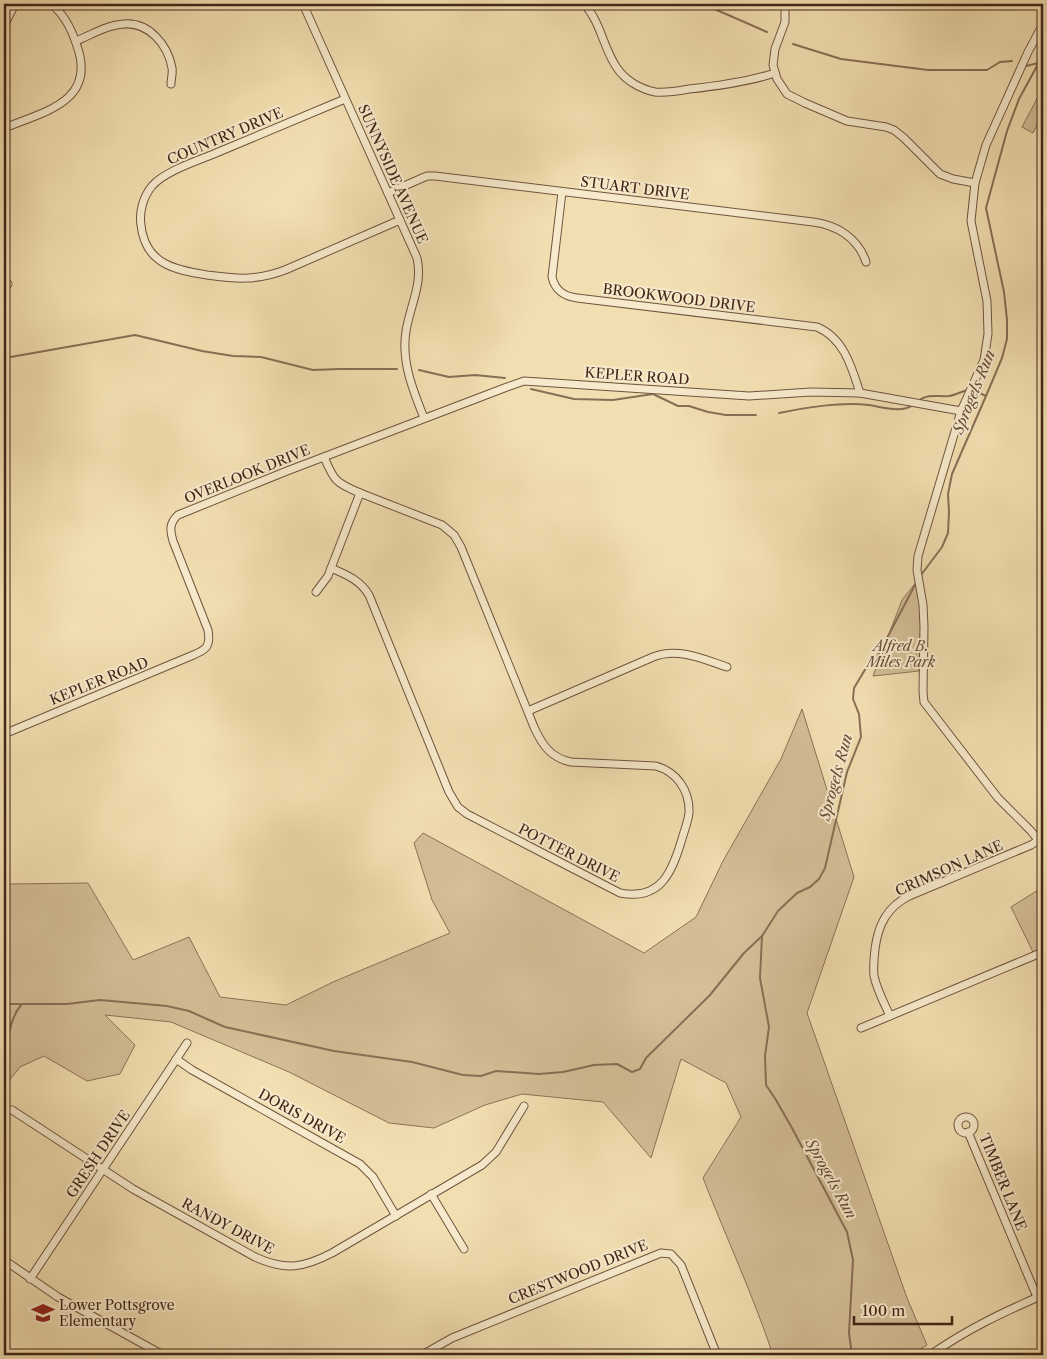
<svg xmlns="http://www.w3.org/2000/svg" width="1047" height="1359" font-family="'Libre Caslon Text',serif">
<rect width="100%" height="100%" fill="#f2dfb1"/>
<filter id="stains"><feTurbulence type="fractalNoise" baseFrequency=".004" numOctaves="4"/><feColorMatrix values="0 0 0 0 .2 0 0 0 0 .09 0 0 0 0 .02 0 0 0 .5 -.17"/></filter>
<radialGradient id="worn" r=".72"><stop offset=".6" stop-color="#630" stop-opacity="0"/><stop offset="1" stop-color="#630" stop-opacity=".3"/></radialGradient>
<!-- green -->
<g fill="#d4bf97" stroke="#8c7258">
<polygon points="1039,95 1043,97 1043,113 1033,133 1022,127"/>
<polygon points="917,581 921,613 919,671 873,676 902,600"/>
<path d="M802,709L854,877L807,1013L907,1298L927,1345L911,1355H773C753,1295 726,1237 703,1178L741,1117L726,1083L681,1059L651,1158L603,1102L522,1094L485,1105L434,1128L389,1123L289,1072L171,1022L105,1015L135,1045L120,1074L87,1081L44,1056L20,1067L4,1087V876L9,884L88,883L133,960L189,937L220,997L286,1005L333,982L450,933L432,900L414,843L423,833L644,953L696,917L723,861L781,759Z"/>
<polygon points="1043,887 1043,948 1033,952 1011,907"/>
</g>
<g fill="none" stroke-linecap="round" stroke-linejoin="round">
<!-- stream -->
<g stroke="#886f55" stroke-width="2">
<polyline points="703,4 767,32"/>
<polyline points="793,44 841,59 928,70 987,70 1000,62 1012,61"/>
<polyline points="1026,66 1038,63"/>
<polyline points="5,358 135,335 202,351 233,356 261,357 313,370 339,369 397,369"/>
<polyline points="419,370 449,377 475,375 505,378"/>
<polyline points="531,389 574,399 613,400 653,394 678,406 689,406 708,412 726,415 756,415"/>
<polyline points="973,390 986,396"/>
<path d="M918,401C928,393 938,397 949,396C956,395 962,391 968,390"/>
<path d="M779,413C809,407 839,402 869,405C882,407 903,414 914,404"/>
<polyline points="921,575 942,547 948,533 949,512 948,494 952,474 986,396 1002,358 1007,339 1007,320 1004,292 986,208 1007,131 1019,99 1043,55"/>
<polyline points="4,1004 67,1004 100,1000 167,1006 189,1011 225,1027 334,1051 412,1062 463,1075 481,1076 496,1071 539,1074 563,1072 594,1065 617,1064 632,1072 640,1069 646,1058 710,995 744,953 762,936"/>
<path d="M4,1060C9,1042 8,1021 21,1005"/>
<polyline points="852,1355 849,1333 853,1260 847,1232 792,1128 776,1100 766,1085 765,1056 769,1027 760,978 762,936 778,911 797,893 810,887 819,879 825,868 847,772 861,737 859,714 853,699 854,688 866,668 877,657 916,583"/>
</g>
<defs>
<g id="minor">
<path d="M303,4L417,258C423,284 410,306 406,331C401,362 413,390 424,418"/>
<path d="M584,4C601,22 603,48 617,68C625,80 640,89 655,92C665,93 678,91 689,89C718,86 747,82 775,73"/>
<polyline points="785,4 785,22 775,49 773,65 777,79 787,94 805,103 847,121 886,127 894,130 904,138 940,174 953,179 975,183"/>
<polyline points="1043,24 1028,52 986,145 975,183 971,221 987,301 988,334 984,360 961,411 918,556 917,570 923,605 924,627 923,692 924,702 998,798 1031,831 1043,846"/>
<polyline points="4,26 15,4"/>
<path d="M76,41C91,35 107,25 124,24C149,22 168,45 172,68C173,73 171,79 171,84"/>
<path d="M345,99C302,117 259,135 216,153C197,161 165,171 152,186C143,197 139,212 141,225C145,264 175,270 207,275C237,279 256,281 285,270L400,220"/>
<path d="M4,128C43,112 97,102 77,46C72,30 64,14 51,4"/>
<path d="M562,192L552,277C555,290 563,296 577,298L817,327C844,338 852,368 860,393"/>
<path d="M388,193L427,176H435L813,222C837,225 858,238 866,262"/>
<polyline points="4,280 8,284"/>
<path d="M331,568C347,575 360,580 369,595L449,792L458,807L467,814L620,893C661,901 672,872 682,839C684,831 688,822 689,813C690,791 677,772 656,766L571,762C551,758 542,745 534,727L461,547L454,535L442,525L360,493"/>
<path d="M316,592L328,576L360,493C336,483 334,481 324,457"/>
<path d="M528,711L653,657C678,647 703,659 727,667"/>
<path d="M4,734L191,656C206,650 211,647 208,630L173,541C170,531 169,523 178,515L287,471L507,387L524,381L749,396L811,392L860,393L961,411"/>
<path d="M890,1016C884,1003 877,990 874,976C873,967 874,958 875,949C878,925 887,907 909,896L1031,845L1039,840"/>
<polyline points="861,1028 1043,952"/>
<polyline points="176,1059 192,1070 360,1164 373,1177 396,1216"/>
<path d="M12,1110L133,1189L255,1257C286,1271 303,1268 332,1253L482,1165L496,1152L524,1106"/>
<circle cx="966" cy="1125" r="8"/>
<polyline points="968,1132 1037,1297"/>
<polyline points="431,1194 464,1249"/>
<polyline points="4,1260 58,1297 163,1355"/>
<polyline points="30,1279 187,1043"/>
<polyline points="422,1355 452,1338 661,1253 671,1254 681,1265 717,1355"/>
<path d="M930,1355C968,1329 1001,1313 1043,1295"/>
</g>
</defs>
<!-- minor casing -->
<use href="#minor" stroke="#6f543e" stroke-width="9"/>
<!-- minor -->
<use href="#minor" stroke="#f7eacc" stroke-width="7"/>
</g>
<!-- icons -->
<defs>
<symbol id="school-bare" viewBox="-9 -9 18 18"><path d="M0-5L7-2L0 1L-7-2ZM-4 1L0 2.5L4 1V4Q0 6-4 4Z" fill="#8f2418" stroke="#f7eacc" stroke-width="2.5" paint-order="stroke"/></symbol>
</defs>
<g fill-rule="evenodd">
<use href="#school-bare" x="27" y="1297" width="32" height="32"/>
</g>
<g text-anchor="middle" stroke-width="4" stroke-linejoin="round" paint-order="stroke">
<!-- street labels -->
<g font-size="14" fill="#432518" stroke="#f7eacc">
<text transform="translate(225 136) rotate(-23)" y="5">COUNTRY DRIVE</text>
<text transform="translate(393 174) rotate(66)" y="5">SUNNYSIDE AVENUE</text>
<text transform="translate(635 188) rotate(7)" y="5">STUART DRIVE</text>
<text transform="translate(679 298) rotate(7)" y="5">BROOKWOOD DRIVE</text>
<text transform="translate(637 376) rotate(4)" y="5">KEPLER ROAD</text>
<text transform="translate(247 474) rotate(-22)" y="5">OVERLOOK DRIVE</text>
<text transform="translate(99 681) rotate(-22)" y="5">KEPLER ROAD</text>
<text transform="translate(569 853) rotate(27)" y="5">POTTER DRIVE</text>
<text transform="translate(949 868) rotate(-24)" y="5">CRIMSON LANE</text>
<text transform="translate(302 1116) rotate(29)" y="5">DORIS DRIVE</text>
<text transform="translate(98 1154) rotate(-56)" y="5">GRESH DRIVE</text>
<text transform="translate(1003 1182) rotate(68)" y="5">TIMBER LANE</text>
<text transform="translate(228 1226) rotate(28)" y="5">RANDY DRIVE</text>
<text transform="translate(578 1272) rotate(-22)" y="5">CRESTWOOD DRIVE</text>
</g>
<!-- park labels -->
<g font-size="14" font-style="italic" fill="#674c38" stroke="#f7eacc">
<text x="901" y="651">Alfred B.<tspan x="901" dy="16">Miles Park</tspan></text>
</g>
<!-- poi labels -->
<g font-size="14" fill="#432518" stroke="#f7eacc" text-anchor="start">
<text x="59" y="1310">Lower Pottsgrove<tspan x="59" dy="16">Elementary</tspan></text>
</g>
<!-- water labels -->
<g font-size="15" font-style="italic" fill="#664a36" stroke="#f7eacc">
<text transform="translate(974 392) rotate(-68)" y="5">Sprogels Run</text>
<text transform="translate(836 777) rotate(-75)" y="5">Sprogels Run</text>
<text transform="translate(831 1179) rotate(61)" y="5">Sprogels Run</text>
</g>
</g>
<!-- margin -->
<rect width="1047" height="1359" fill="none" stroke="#f2dfb1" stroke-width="20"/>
<rect x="5" y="5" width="1037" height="1349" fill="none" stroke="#432518" stroke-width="2.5"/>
<rect x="10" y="10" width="1027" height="1339" fill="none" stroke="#432518"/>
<!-- scale -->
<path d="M854 1316v8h98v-8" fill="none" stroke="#432518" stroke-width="2.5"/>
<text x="862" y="1316" font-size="15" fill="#432518" stroke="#f7eacc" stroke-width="4" paint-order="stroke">100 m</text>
<rect width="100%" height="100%" filter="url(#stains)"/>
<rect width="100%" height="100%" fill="url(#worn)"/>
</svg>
